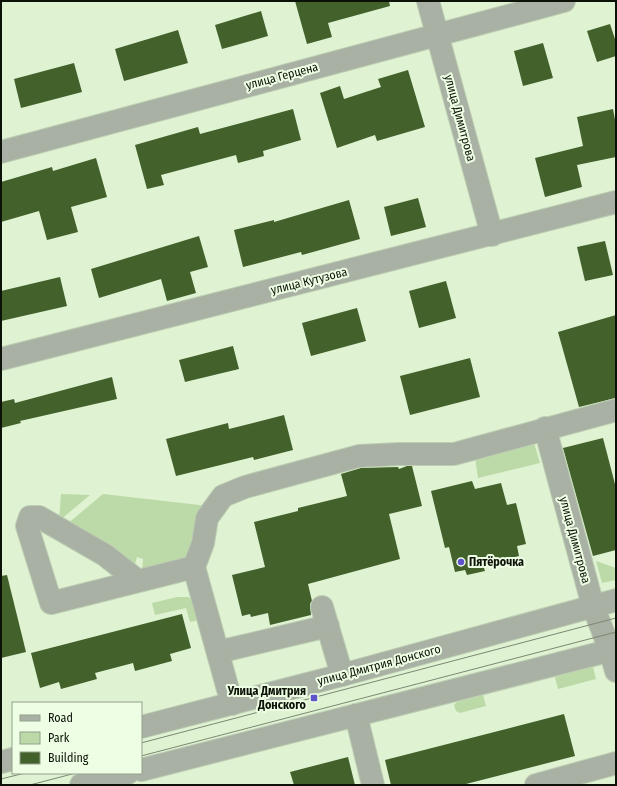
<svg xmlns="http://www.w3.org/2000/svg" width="617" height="786" font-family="'Fira Sans Condensed',sans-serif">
<rect width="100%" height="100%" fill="#dff2d2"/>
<!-- green -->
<g fill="#bcdaa7">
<polygon points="534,443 540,463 478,478 475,457"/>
<polygon points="61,494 90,495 59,521"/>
<polygon points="103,494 208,506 189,561 142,573 143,559 137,557 133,571 66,525"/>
<polygon points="596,561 616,568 616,580 602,583"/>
<polygon points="177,597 188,597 196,602 200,620 190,622 186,608 155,615 152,603"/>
<polygon points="593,667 596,679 558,689 555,677"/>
<polygon points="483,695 486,706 460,713 456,711 454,705 457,702"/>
</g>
<!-- building -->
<g fill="#43612b">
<polygon points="295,1 389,1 390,6 328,23 332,37 307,44"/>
<polygon points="261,11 268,36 222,49 215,25"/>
<polygon points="610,24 616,42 616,56 597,62 587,31"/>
<polygon points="178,30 188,63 124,81 115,49"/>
<polygon points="543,43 553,78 523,86 514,51"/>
<polygon points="74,63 82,92 21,108 14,79"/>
<polygon points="408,70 425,127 377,141 375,135 337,148 320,93 340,86 344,99 381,87 378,79"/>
<polygon points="293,109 301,140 263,151 264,156 238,163 236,155 161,175 164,185 147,189 135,145 198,127 200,134"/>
<polygon points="613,109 616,125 616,157 577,165 582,187 545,197 535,158 583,146 577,117"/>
<polygon points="96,158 107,197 71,207 78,232 47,240 39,211 1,222 1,182 52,167 53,171"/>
<polygon points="418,198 426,227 391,236 384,207"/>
<polygon points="349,200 360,239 302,255 301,252 243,267 234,230 274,220 274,222"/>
<polygon points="199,236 208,267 190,272 196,293 167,301 161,279 99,298 91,269"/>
<polygon points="605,241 613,275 585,281 577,247"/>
<polygon points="60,277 67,306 1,321 1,291"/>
<polygon points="446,281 456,318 419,328 409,291"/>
<polygon points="357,308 366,341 311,356 302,323"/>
<polygon points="616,315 616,398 579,407 558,332"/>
<polygon points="233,346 239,369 185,382 179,360"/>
<polygon points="470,358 480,397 410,415 400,376"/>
<polygon points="112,377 117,399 20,421 21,423 1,428 1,402 14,399 15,403"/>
<polygon points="284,415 293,450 254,460 253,457 176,476 166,439 228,423 229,429"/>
<polygon points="603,438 616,488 616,550 593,556 563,448"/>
<polygon points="407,466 412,466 422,506 389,514 400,559 308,584 312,601 310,604 311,615 270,625 268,613 251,617 250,614 242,616 232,575 265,567 254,522 298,511 298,508 347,496 341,474 361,468 398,467 399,469"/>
<polygon points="472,481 475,489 501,483 507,505 516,503 526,544 517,546 519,556 483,565 485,571 467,575 465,570 455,572 449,547 445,548 431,491"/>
<polygon points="7,575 26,652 1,658 1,576"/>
<polygon points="182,614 191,648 170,654 172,661 135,671 133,663 95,673 97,679 61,689 59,682 40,688 31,653"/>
<polygon points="564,714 575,756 462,785 391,785 385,760"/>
<polygon points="348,757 355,785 294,785 290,772"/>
</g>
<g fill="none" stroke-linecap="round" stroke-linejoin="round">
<defs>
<g id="minor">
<polyline points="428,1 492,235"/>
<polyline points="1,152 564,1"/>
<polyline points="1,359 616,202"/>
<polyline points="545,428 593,606 610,650 616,671"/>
<polyline points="138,581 105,555 39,517 30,517 27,526 51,603 194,567"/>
<polyline points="322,607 342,675"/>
<polyline points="218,652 328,626"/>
<polyline points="232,704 194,567 203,543 207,518 223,496 245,487 359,456 399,454 454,454 616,410"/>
<polyline points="356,715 373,785"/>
<polyline points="141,727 342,675 616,600"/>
<polyline points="1,762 13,759"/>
<polyline points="141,770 616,649"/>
<polyline points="81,785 128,773"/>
<polyline points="536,785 616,763"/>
</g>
</defs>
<!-- minor casing -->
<use href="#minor" stroke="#bdceb2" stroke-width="24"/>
<!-- minor -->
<use href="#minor" stroke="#a8b1a3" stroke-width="22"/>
<!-- tram -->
<g stroke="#7c8872" stroke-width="1">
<polyline points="141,743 616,618"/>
<polyline points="141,756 616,632"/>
<polyline points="1,779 25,773"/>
<polyline points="30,785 76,773"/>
</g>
</g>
<!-- markers -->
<g fill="#5f53cc" stroke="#eefee4" stroke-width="1.5">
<circle cx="461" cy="562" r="4"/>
<rect x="310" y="694" width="8" height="8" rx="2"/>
</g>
<g text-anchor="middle" stroke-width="4" stroke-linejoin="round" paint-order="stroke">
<!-- street labels -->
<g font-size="12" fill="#0c1207" stroke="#eefee4">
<text transform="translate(282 76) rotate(-15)" y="4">улица Герцена</text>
<text transform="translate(460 118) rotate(75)" y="4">улица Димитрова</text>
<text transform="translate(309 281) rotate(-14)" y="4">улица Кутузова</text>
<text transform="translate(575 540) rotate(75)" y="4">улица Димитрова</text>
<text transform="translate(379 665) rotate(-15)" y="4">улица Дмитрия Донского</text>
</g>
<!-- poi labels -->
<g font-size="12" font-weight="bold" fill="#0c1207" stroke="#eefee4" text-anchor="start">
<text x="469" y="566">Пятёрочка</text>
<text x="306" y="695" text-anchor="end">Улица Дмитрия<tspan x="306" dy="14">Донского</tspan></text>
</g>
</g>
<!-- border -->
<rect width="617" height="786" fill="none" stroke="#0c1207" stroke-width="4"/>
<!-- legend -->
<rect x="12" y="702" width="130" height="72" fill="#eefee4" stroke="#94a08c"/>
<rect x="20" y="715" width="20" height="6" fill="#a8b1a3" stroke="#94a08c"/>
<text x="48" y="722" font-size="12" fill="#0c1207">Road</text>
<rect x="20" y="732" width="20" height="12" fill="#bcdaa7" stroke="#94a08c"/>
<text x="48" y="742" font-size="12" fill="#0c1207">Park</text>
<rect x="20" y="752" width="20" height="12" fill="#43612b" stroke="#94a08c"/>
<text x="48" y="762" font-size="12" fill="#0c1207">Building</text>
</svg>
